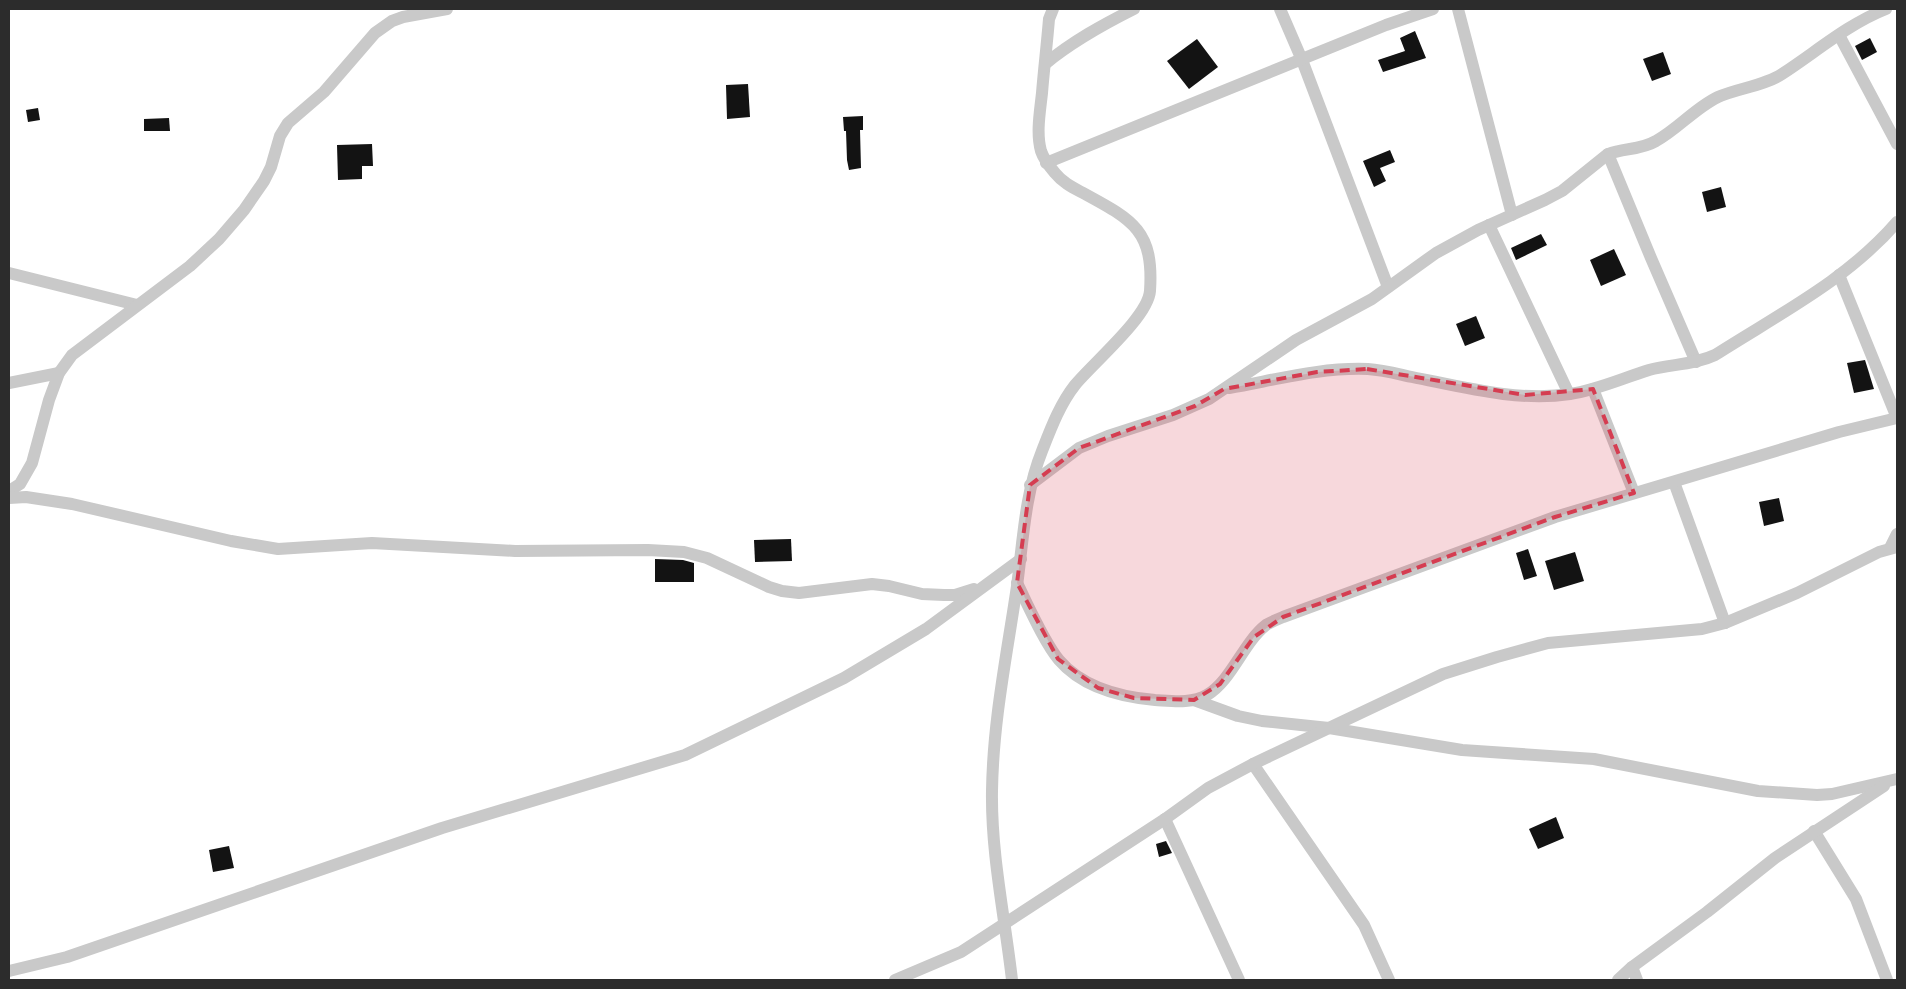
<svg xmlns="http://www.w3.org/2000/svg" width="1906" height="989" font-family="Commissioner,sans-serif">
<rect width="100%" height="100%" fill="#fff"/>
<!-- building -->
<g fill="#131313">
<polygon points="1415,31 1426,58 1383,72 1378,60 1405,51 1400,38"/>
<polygon points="1870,38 1877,52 1862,60 1855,46"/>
<polygon points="1197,39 1218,67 1189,89 1167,61"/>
<polygon points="1663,52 1671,74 1652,81 1643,59"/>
<polygon points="748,84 750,117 727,119 726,85"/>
<polygon points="38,108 40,120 28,122 26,110"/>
<polygon points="863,116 863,130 860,130 861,168 849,170 847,160 846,131 844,131 843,117"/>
<polygon points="169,118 170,131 144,131 144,119"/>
<polygon points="372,144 373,166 362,166 362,179 338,180 337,145"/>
<polygon points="1390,150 1395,162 1380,168 1386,181 1374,187 1363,161"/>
<polygon points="1721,187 1726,207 1707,212 1702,192"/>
<polygon points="1541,234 1547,245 1516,260 1511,248"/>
<polygon points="1614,249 1626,275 1601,286 1590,260"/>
<polygon points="1476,316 1485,338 1465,346 1456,324"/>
<polygon points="1865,360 1874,389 1854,393 1847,363"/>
<polygon points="1779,498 1784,521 1764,526 1759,502"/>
<polygon points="791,539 792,561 755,562 754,540"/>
<polygon points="1528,549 1537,576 1524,580 1516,553"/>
<polygon points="1575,552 1584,581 1554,590 1545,561"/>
<polygon points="655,559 683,560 694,563 694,582 655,582"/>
<polygon points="1556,817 1564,838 1538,849 1529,829"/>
<polygon points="1166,841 1172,853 1159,857 1156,844"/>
<polygon points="229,846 234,868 213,872 209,850"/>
</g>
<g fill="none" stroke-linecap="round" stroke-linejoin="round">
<!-- minor -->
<g stroke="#c9c9c9" stroke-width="12">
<polyline points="1280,9 1302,60 1388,287"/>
<polyline points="1458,9 1512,215"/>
<polyline points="1839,35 1897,144"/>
<path d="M1045,64C1073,41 1102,25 1134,9"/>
<polyline points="1608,154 1651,258 1696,362"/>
<polyline points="1046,163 1386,25 1433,9"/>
<polyline points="1489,225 1569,394"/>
<polyline points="9,273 137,305"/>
<polyline points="1839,275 1897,418"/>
<polyline points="9,383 59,373"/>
<path d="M1229,388C1275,380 1322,367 1368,369C1383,370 1398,374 1412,377C1463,387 1518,402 1570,394C1597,390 1623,378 1649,370C1671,364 1694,365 1715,355C1779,314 1847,280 1897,222"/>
<polyline points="1593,389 1634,493"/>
<polyline points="1674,482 1725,623"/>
<path d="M1030,485L1079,448L1108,436L1173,415L1209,399L1296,340L1372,299L1436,253L1478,230L1545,200L1562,191L1608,154C1624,148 1641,150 1656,141C1678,129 1695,108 1718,97C1738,88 1764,86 1782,74C1816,52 1848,24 1886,9"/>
<polyline points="9,491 20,484 32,463 49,400 59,373 72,355 190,266 219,239 244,210 264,181 271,167 280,136 288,123 324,92 375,33 392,21 403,17 447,9"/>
<polyline points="9,498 26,497 72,504 231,541 278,549 372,543 515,551 648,550 684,552 707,558 769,587 782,591 799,593 872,584 889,586 922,594 944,595 955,595 974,589"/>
<polyline points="1890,548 1897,534"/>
<path d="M1017,583C1028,605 1044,642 1059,660C1083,688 1120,697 1155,700C1172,701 1192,704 1207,695C1232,680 1243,643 1266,625C1271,622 1278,619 1283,617L1555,517L1839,432L1897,418"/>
<polyline points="1194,700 1238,716 1262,721 1329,728 1462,750 1594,759 1758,791 1817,795 1832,794 1897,779"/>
<polyline points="1253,764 1364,925 1389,980"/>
<polyline points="1165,819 1239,980"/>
<polyline points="1814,831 1856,899 1887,980"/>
<polyline points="1632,967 1637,980"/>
<polyline points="9,971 67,957 442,828 685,755 844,678 926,629 1021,559"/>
<polyline points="895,980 961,952 1165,819 1208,788 1253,764 1443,674 1497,657 1548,643 1702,629 1725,623 1797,593 1879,552 1897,547"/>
<path d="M1012,980C1005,918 991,854 992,791C993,721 1007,654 1017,586C1023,541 1025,493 1042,451C1051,428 1060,404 1075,385C1093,363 1148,317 1150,291C1154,231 1133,220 1085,194C1074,188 1063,183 1055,173C1049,166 1044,160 1041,151C1036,133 1040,112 1042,93C1044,68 1047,44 1049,19L1053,9"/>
<polyline points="1618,980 1632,967 1707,912 1775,858 1884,786"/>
</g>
</g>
<!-- marked area -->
<path fill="#d53d51" fill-opacity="0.2" stroke="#d53d51" stroke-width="4" stroke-dasharray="10 6" stroke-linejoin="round" d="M1367,369L1525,395L1593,389L1634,493L1555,517L1283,617L1254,637L1220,684L1194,700L1134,698L1098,688L1058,659L1017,583L1030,485L1079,448L1195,406L1224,389L1317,372Z"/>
<!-- border -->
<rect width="1906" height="989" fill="none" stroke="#2c2c2c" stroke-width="20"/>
</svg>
